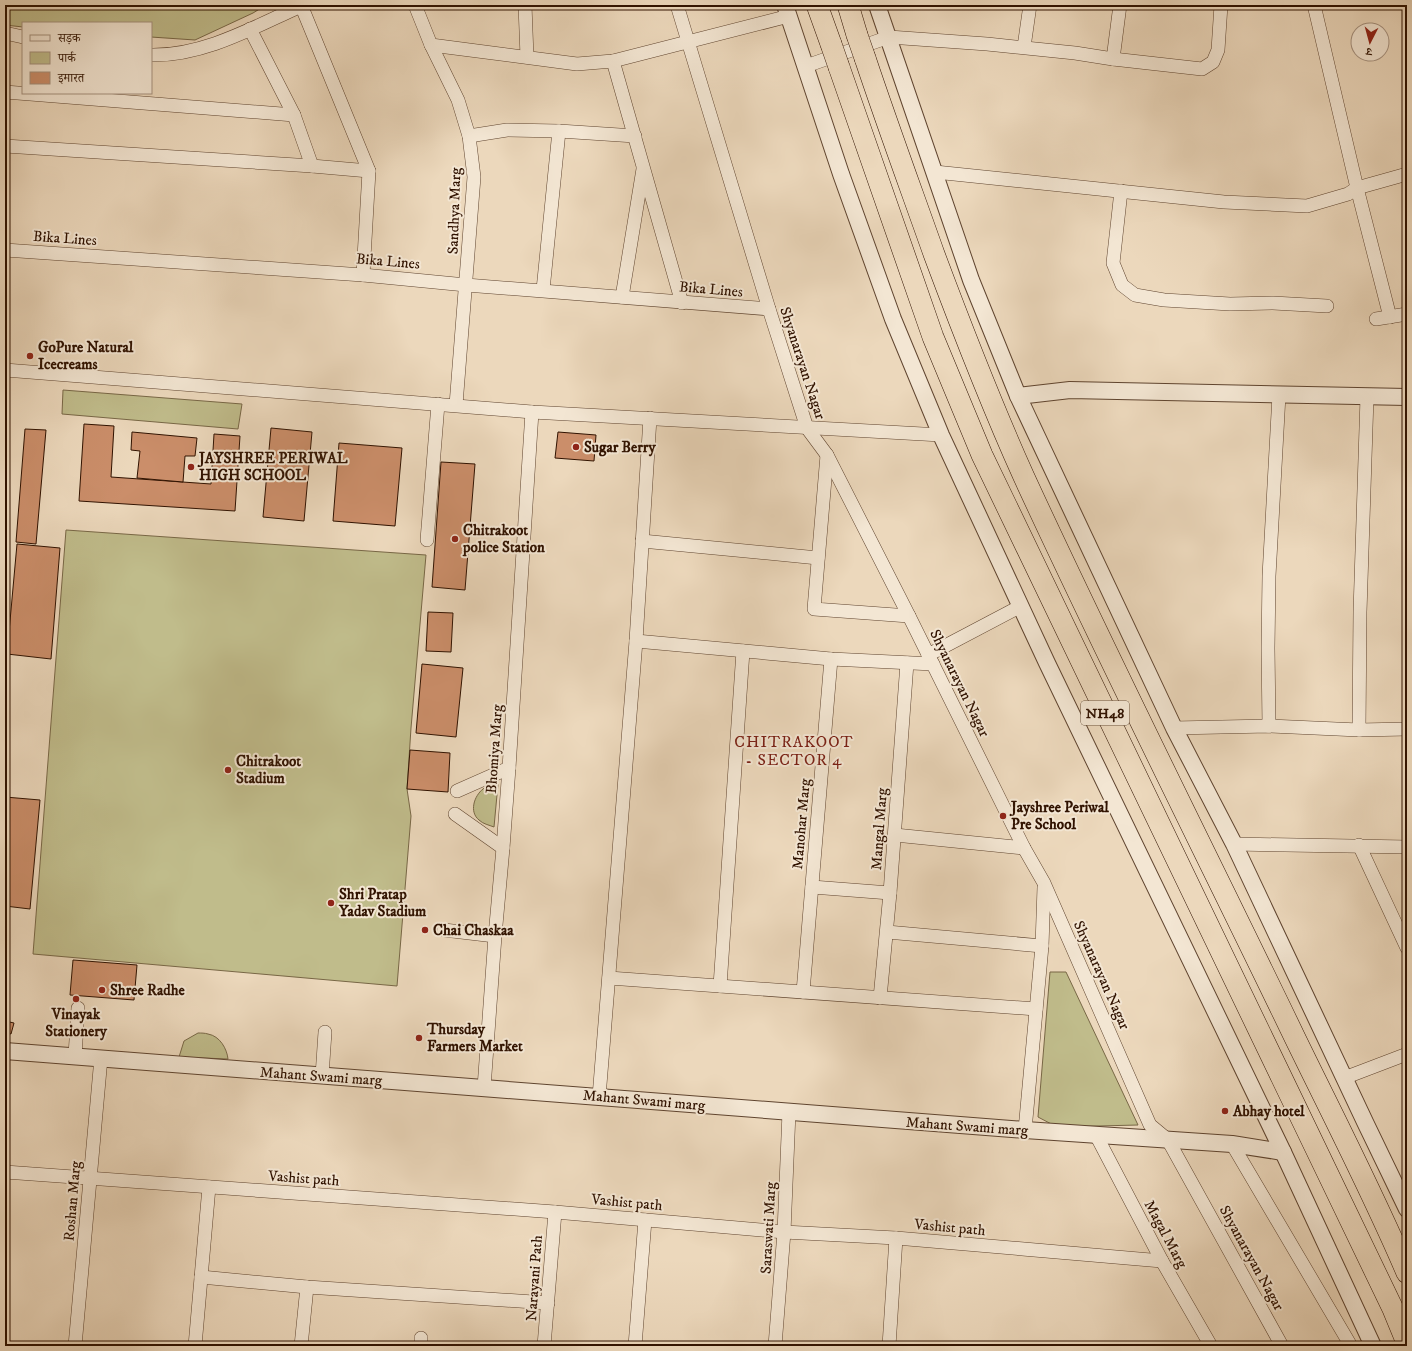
<svg xmlns="http://www.w3.org/2000/svg" width="1412" height="1351" font-family="'IM FELL DW Pica','Noto Serif Devanagari',serif">
<rect width="100%" height="100%" fill="#ecd8bc"/>
<filter id="stains"><feTurbulence type="fractalNoise" baseFrequency=".005" numOctaves="4"/><feColorMatrix values="0 0 0 0 .2 0 0 0 0 .09 0 0 0 0 .02 0 0 0 .5 -.17"/></filter>
<radialGradient id="worn" r=".72"><stop offset=".6" stop-color="#630" stop-opacity="0"/><stop offset="1" stop-color="#630" stop-opacity=".3"/></radialGradient>
<!-- green -->
<g fill="#c0bc8b" stroke="#786746">
<polygon points="5,5 266,5 253,13 195,40 151,37 151,23 23,23 23,27 5,25"/>
<polygon points="63,390 242,404 238,429 62,414"/>
<polygon points="66,530 426,555 411,728 407,789 411,816 397,986 33,954"/>
<path d="M498,784L494,827C489,825 483,824 479,820C469,812 474,796 483,789C487,785 492,784 498,784Z"/>
<polygon points="1050,972 1066,972 1138,1125 1057,1127 1038,1117"/>
<path d="M198,1033C201,1033 205,1033 208,1034C220,1036 227,1049 228,1059L179,1057L184,1041Z"/>
</g>
<!-- building -->
<g fill="#cb8e6a" stroke="#301200">
<polygon points="84,424 114,426 111,477 211,484 214,434 240,436 235,511 79,501"/>
<polygon points="271,428 312,432 304,521 263,517"/>
<polygon points="25,429 46,430 36,544 16,542"/>
<polygon points="132,432 197,438 195,456 185,456 183,482 137,478 140,451 131,450"/>
<polygon points="558,432 596,435 594,461 555,458"/>
<polygon points="339,443 402,448 395,526 333,521"/>
<polygon points="441,462 475,464 465,590 432,587"/>
<polygon points="17,544 60,548 51,659 7,654"/>
<polygon points="428,612 453,613 451,652 426,651"/>
<polygon points="422,664 463,668 456,737 416,733"/>
<polygon points="410,750 450,753 448,792 407,789"/>
<polygon points="5,797 40,800 30,909 5,906"/>
<polygon points="73,960 137,965 134,1000 70,995"/>
<polygon points="5,1021 14,1023 11,1034 5,1032"/>
</g>
<g fill="none" stroke-linecap="round" stroke-linejoin="round">
<defs>
<g id="minor">
<polyline points="301,5 369,171 363,275"/>
<polyline points="415,5 431,45 458,100 469,136 474,177 456,405"/>
<polyline points="525,5 527,57"/>
<polyline points="677,5 769,309 807,428 827,455 909,616 1024,848 1044,883 1150,1125 1168,1140 1282,1346"/>
<polyline points="1314,5 1357,188 1390,317"/>
<polyline points="250,29 294,115 312,166"/>
<polyline points="5,33 23,37"/>
<polyline points="431,45 577,64 613,61 789,16"/>
<polyline points="1024,47 1030,5"/>
<path d="M151,55C204,56 254,27 301,6"/>
<polyline points="1113,59 1120,5"/>
<polyline points="613,61 682,303"/>
<polyline points="806,66 889,37 987,44 1075,53 1113,59 1202,69 1213,62 1218,50 1221,5"/>
<polyline points="5,92 294,115"/>
<polyline points="469,136 507,130 559,131 635,136"/>
<polyline points="5,146 312,166 369,171"/>
<polyline points="935,172 1224,202 1307,206 1348,194 1357,188 1407,174"/>
<polyline points="1121,191 1113,263 1122,285 1135,295 1164,300 1230,304 1273,303 1327,306"/>
<polyline points="5,250 363,275 466,285 769,309"/>
<polyline points="543,290 559,131"/>
<polyline points="622,297 643,169"/>
<polyline points="1376,319 1407,314"/>
<polyline points="5,370 532,412 941,435"/>
<polyline points="827,455 814,609 909,616"/>
<polyline points="427,540 438,404"/>
<polyline points="642,541 818,558"/>
<polyline points="636,641 831,659 933,664"/>
<polyline points="928,655 1021,606"/>
<polyline points="1269,726 1268,648 1269,576 1279,395"/>
<polyline points="1174,728 1269,726 1359,730 1407,729"/>
<polyline points="1359,730 1360,612 1367,397"/>
<polyline points="457,791 509,768"/>
<polyline points="455,814 503,848"/>
<polyline points="895,835 1024,848"/>
<polyline points="1234,844 1407,847"/>
<polyline points="1359,845 1407,948"/>
<polyline points="812,887 890,893"/>
<polyline points="444,930 495,936"/>
<polyline points="887,932 1042,946"/>
<polyline points="609,978 1036,1009"/>
<polyline points="720,986 743,651"/>
<polyline points="803,992 831,659"/>
<polyline points="880,998 890,893 907,663"/>
<polyline points="75,1056 78,1008"/>
<polyline points="322,1076 325,1032"/>
<polyline points="1344,1078 1407,1054"/>
<polyline points="484,1088 495,936 503,848 509,768 532,412"/>
<polyline points="599,1097 636,641 650,418"/>
<polyline points="1025,1130 1042,946 1044,887"/>
<polyline points="1096,1135 1162,1261 1211,1346"/>
<polyline points="1232,1144 1351,1346"/>
<polyline points="5,1172 555,1212 784,1232 896,1238 1162,1261"/>
<polyline points="201,1277 307,1287 548,1303"/>
<polyline points="75,1346 101,1058"/>
<polyline points="195,1346 209,1187"/>
<polyline points="301,1346 307,1287"/>
<polyline points="421,1346 421,1338"/>
<polyline points="544,1346 555,1212"/>
<polyline points="635,1346 645,1220"/>
<polyline points="775,1346 784,1232 789,1112"/>
<polyline points="889,1346 896,1238"/>
</g>
<g id="tertiary">
<polyline points="785,5 841,174 893,319 941,435 1047,663 1283,1152 1373,1346"/>
<polyline points="877,5 971,280 1018,396 1174,728 1234,844 1365,1122 1407,1209"/>
<polyline points="1018,396 1070,390 1407,397"/>
<polyline points="5,1051 1025,1130 1232,1144 1283,1152"/>
</g>
<g id="trunk">
<polyline points="817,5 831,44"/>
<polyline points="848,5 857,35"/>
<path d="M865,58C887,124 911,189 934,254C962,329 991,404 1024,477C1111,666 1205,851 1295,1038C1333,1116 1373,1193 1407,1273"/>
<polyline points="839,67 933,337 982,455 1393,1309 1407,1343"/>
</g>
</defs>
<!-- minor casing -->
<use href="#minor" stroke="#5f442f" stroke-width="14"/>
<!-- tertiary casing -->
<use href="#tertiary" stroke="#5f442f" stroke-width="18"/>
<!-- trunk casing -->
<use href="#trunk" stroke="#301200" stroke-width="22"/>
<!-- minor -->
<use href="#minor" stroke="#f3e6d3" stroke-width="13"/>
<!-- tertiary -->
<use href="#tertiary" stroke="#f3e6d3" stroke-width="16"/>
<!-- trunk -->
<use href="#trunk" stroke="#ecd8bc" stroke-width="21"/>
<defs>
<g id="trunk-bridge">
<polyline points="857,35 865,58"/>
<polyline points="831,44 839,67"/>
</g>
</defs>
<!-- trunk-bridge casing -->
<use href="#trunk-bridge" stroke="#301200" stroke-width="22" stroke-linecap="butt"/>
<!-- trunk-bridge -->
<use href="#trunk-bridge" stroke="#ecd8bc" stroke-width="21"/>
</g>
<!-- markers -->
<g fill="#8f2418" stroke="#f3e6d3" stroke-width="1.5">
<circle cx="30" cy="356" r="4"/>
<circle cx="576" cy="447" r="4"/>
<circle cx="191" cy="467" r="4"/>
<circle cx="455" cy="539" r="4"/>
<circle cx="228" cy="770" r="4"/>
<circle cx="1003" cy="816" r="4"/>
<circle cx="331" cy="903" r="4"/>
<circle cx="425" cy="930" r="4"/>
<circle cx="102" cy="990" r="4"/>
<circle cx="76" cy="999" r="4"/>
<circle cx="419" cy="1038" r="4"/>
<circle cx="1225" cy="1111" r="4"/>
</g>
<g text-anchor="middle" stroke-width="4" stroke-linejoin="round" paint-order="stroke">
<!-- shield labels -->
<rect fill="#f3e6d3" stroke="#6a523f" stroke-width="1" x="1081" y="701" width="48" height="24" rx="3"/>
<g font-size="14" font-weight="bold" fill="#301200">
<text x="1105" y="718">NH48</text>
</g>
<!-- street labels -->
<g font-size="15" fill="#301200" stroke="#f3e6d3">
<text transform="translate(454 211) rotate(-88)" y="5">Sandhya Marg</text>
<text transform="translate(65 238) rotate(4)" y="5">Bika Lines</text>
<text transform="translate(388 261) rotate(5)" y="5">Bika Lines</text>
<text transform="translate(711 289) rotate(5)" y="5">Bika Lines</text>
<text transform="translate(803 363) rotate(72)" y="5">Shyanarayan Nagar</text>
<text transform="translate(960 683) rotate(64)" y="5">Shyanarayan Nagar</text>
<text transform="translate(494 749) rotate(-86)" y="5">Bhomiya Marg</text>
<text transform="translate(801 824) rotate(-85)" y="5">Manohar Marg</text>
<text transform="translate(879 829) rotate(-86)" y="5">Mangal Marg</text>
<text transform="translate(1102 975) rotate(66)" y="5">Shyanarayan Nagar</text>
<text transform="translate(321 1076) rotate(4)" y="5">Mahant Swami marg</text>
<text transform="translate(644 1100) rotate(5)" y="5">Mahant Swami marg</text>
<text transform="translate(967 1126) rotate(4)" y="5">Mahant Swami marg</text>
<text transform="translate(304 1178) rotate(4)" y="5">Vashist path</text>
<text transform="translate(72 1201) rotate(-85)" y="5">Roshan Marg</text>
<text transform="translate(627 1202) rotate(5)" y="5">Vashist path</text>
<text transform="translate(950 1227) rotate(5)" y="5">Vashist path</text>
<text transform="translate(768 1228) rotate(-87)" y="5">Saraswati Marg</text>
<text transform="translate(1166 1234) rotate(62)" y="5">Magal Marg</text>
<text transform="translate(1252 1258) rotate(61)" y="5">Shyanarayan Nagar</text>
<text transform="translate(534 1278) rotate(-86)" y="5">Narayani Path</text>
</g>
<!-- poi labels -->
<g font-size="15" font-weight="bold" fill="#301200" stroke="#f3e6d3" text-anchor="start">
<text x="38" y="352">GoPure Natural<tspan x="38" dy="17">Icecreams</tspan></text>
<text x="584" y="452">Sugar Berry</text>
<text x="199" y="463">JAYSHREE PERIWAL<tspan x="199" dy="17">HIGH SCHOOL</tspan></text>
<text x="463" y="535">Chitrakoot<tspan x="463" dy="17">police Station</tspan></text>
<text x="236" y="766">Chitrakoot<tspan x="236" dy="17">Stadium</tspan></text>
<text x="1011" y="812">Jayshree Periwal<tspan x="1011" dy="17">Pre School</tspan></text>
<text x="339" y="899">Shri Pratap<tspan x="339" dy="17">Yadav Stadium</tspan></text>
<text x="433" y="935">Chai Chaskaa</text>
<text x="110" y="995">Shree Radhe</text>
<text x="76" y="1019" text-anchor="middle">Vinayak<tspan x="76" dy="17">Stationery</tspan></text>
<text x="427" y="1034">Thursday<tspan x="427" dy="17">Farmers Market</tspan></text>
<text x="1233" y="1116">Abhay hotel</text>
</g>
<!-- neighbourhood labels -->
<g font-size="16" letter-spacing="1" fill="#7a1f14" stroke="#f3e6d3">
<text x="794" y="747">CHITRAKOOT<tspan x="794" dy="18">- SECTOR 4</tspan></text>
</g>
</g>
<!-- margin -->
<rect width="1412" height="1351" fill="none" stroke="#ecd8bc" stroke-width="20"/>
<rect x="6" y="6" width="1400" height="1339" fill="none" stroke="#301200" stroke-width="2"/>
<rect x="10" y="10" width="1392" height="1331" fill="none" stroke="#301200"/>
<!-- legend -->
<rect x="22" y="22" width="130" height="72" fill="#f3e6d3" stroke="#a5917f"/>
<rect x="30" y="35" width="20" height="6" fill="#f3e6d3" stroke="#a5917f"/>
<text x="58" y="42" font-size="12" fill="#301200">सड़क</text>
<rect x="30" y="52" width="20" height="12" fill="#c0bc8b" stroke="#a5917f"/>
<text x="58" y="62" font-size="12" fill="#301200">पार्क</text>
<rect x="30" y="72" width="20" height="12" fill="#cb8e6a" stroke="#a5917f"/>
<text x="58" y="82" font-size="12" fill="#301200">इमारत</text>
<!-- north arrow -->
<g transform="translate(1370 42) rotate(186)"><circle r="19" fill="#f3e6d3" stroke="#a5917f"/>
<path d="M0-3L7 15L0 10L-7 15Z" fill="#8f2418"/>
<text y="-6" font-size="11" font-weight="bold" text-anchor="middle" fill="#301200">उ</text>
</g>
<rect width="100%" height="100%" filter="url(#stains)"/>
<rect width="100%" height="100%" fill="url(#worn)"/>
</svg>
